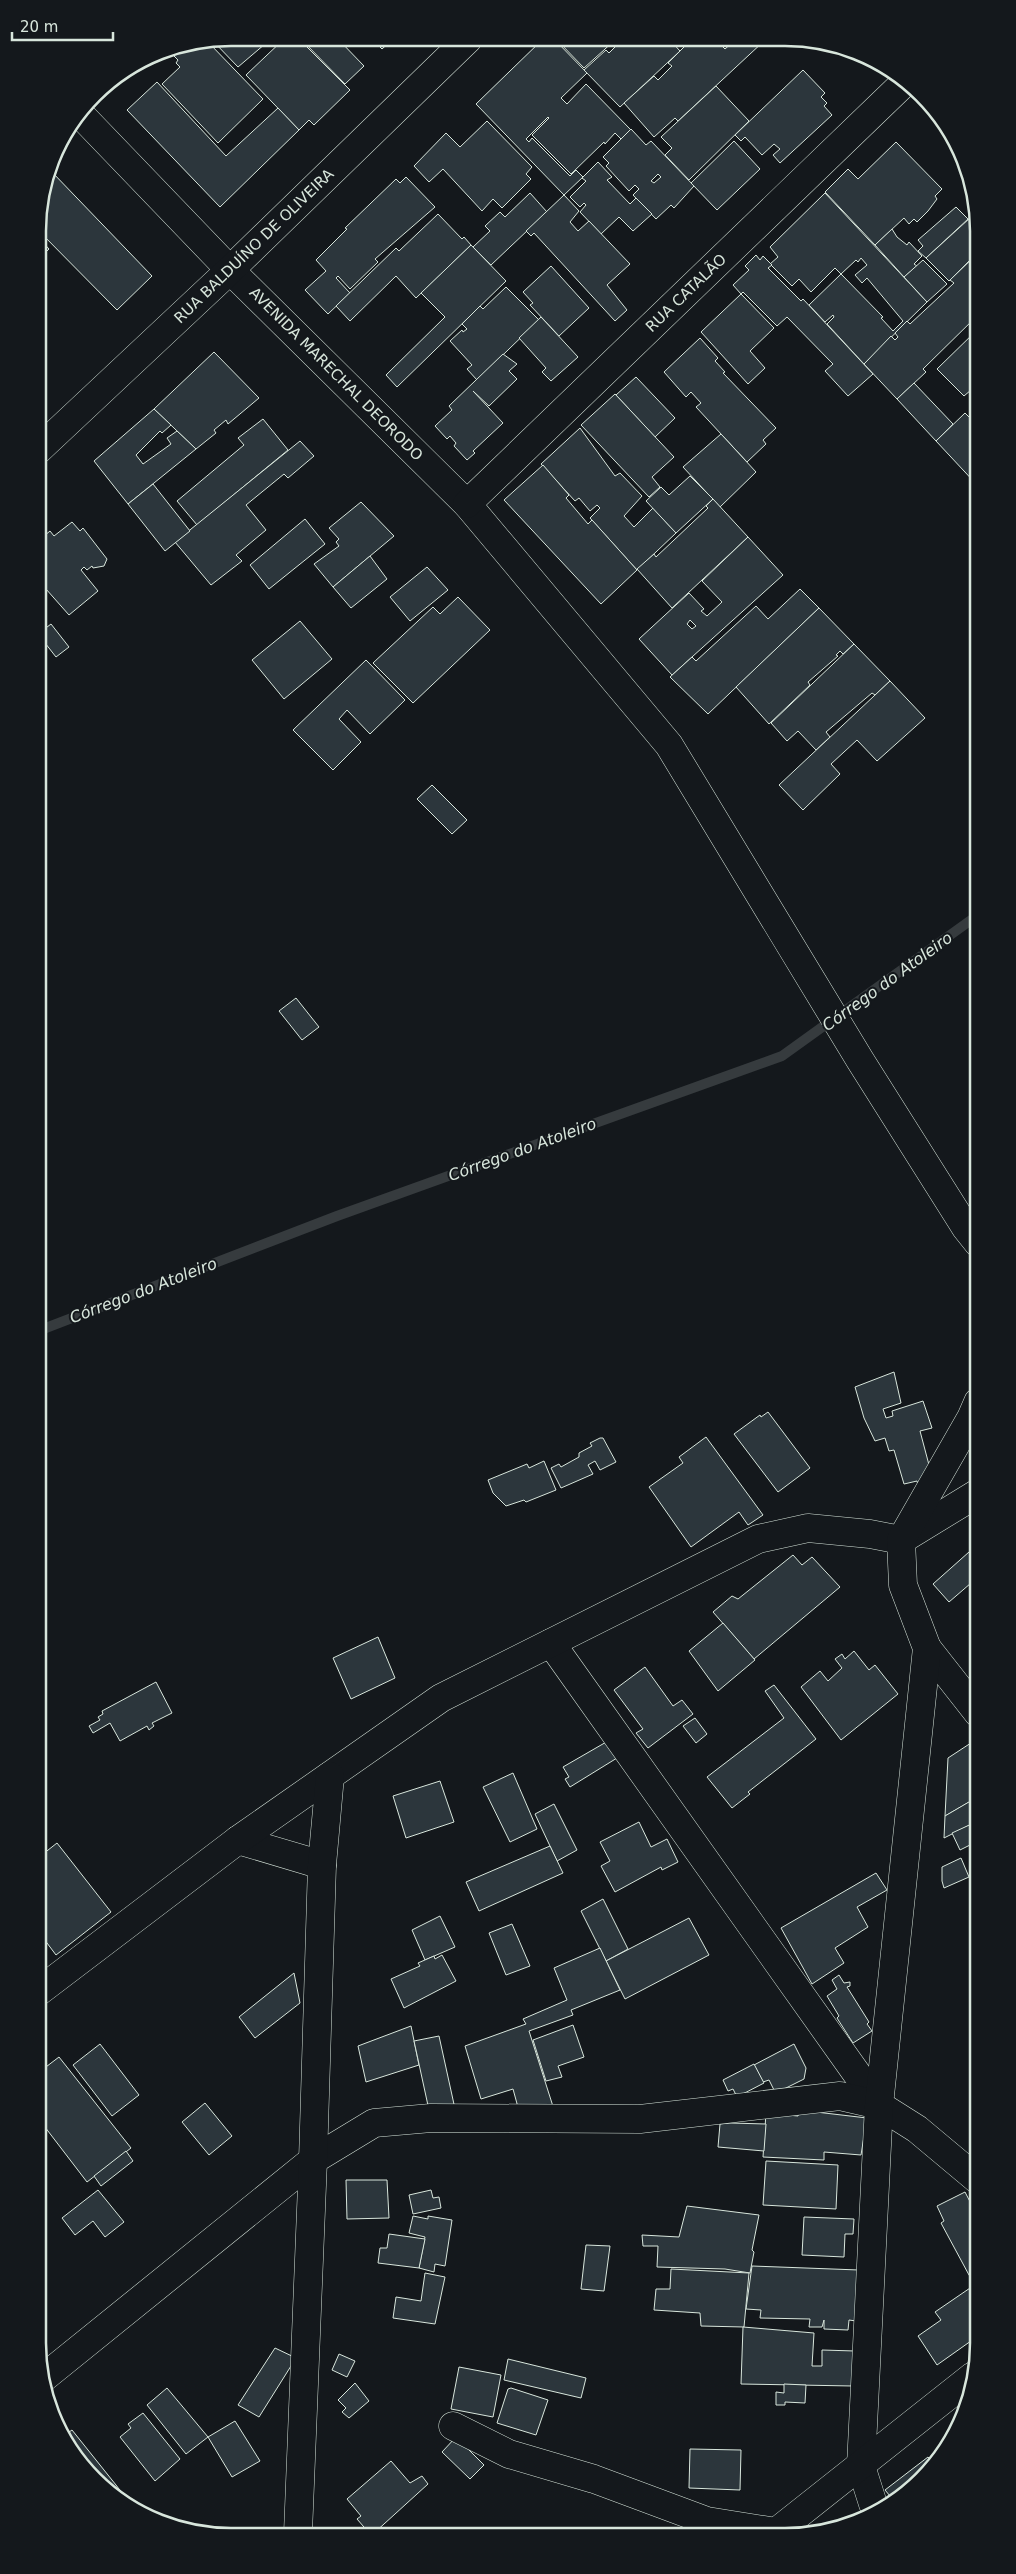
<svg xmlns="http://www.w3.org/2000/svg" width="1016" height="2574" font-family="'DejaVu Sans',sans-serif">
<rect width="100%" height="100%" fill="#14181c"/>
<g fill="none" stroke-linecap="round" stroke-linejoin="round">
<!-- stream -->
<polyline stroke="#363b3e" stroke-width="10" points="38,1331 337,1216 782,1056 978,915"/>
</g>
<!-- building -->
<g fill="#2c363c" stroke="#d8e6dc" fill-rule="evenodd">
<polygon points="231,38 235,39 272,38 238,67 213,41"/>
<polygon points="285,38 291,42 298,38 350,90 314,125 309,120 299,130 246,75"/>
<polygon points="300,38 337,38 364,66 345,84"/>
<polygon points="371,38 393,39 382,49"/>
<polygon points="543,39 554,39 587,73 561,98 567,104 586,84 631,130 621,139 615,133 605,144 604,142 571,174 532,135 549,118 548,117 526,139 529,142 532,138 570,176 576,170 583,177 564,195 476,104"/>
<polygon points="557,40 615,40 584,68"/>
<polygon points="622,40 670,40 680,51 620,107 584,70 606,50 609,53"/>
<polygon points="691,40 717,41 725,49 734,41 764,41 678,121 675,118 654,137 624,103 654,76 658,80 672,66 668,63"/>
<polygon points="208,42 263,99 218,143 162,84 180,67 176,63 178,60 168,50"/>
<polygon points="803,70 825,93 821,97 827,103 824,106 832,115 780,163 773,155 780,149 774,144 762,155 745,137 741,141 735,135"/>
<polygon points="157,82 226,156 278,108 299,130 220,207 127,110"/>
<polygon points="716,86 749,121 689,180 665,155 672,148 661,137"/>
<polygon points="487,121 532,167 526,174 531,179 502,208 493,199 482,211 443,169 429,182 414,166 446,133 460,147"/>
<path d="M631,129L646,145L651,141L694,186L674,208L671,205L656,219L633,195L639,189L635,185L629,191L606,166L609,163L603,157ZM658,174L661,177L654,183L651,181Z"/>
<polygon points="734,141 760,169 717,210 691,183"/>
<polygon points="896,142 942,189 935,196 937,199 928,211 917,222 914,219 909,224 904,218 875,245 825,192 848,169 858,179"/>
<polygon points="598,162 612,177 607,180 630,204 636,198 652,214 633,231 619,217 601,234 580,212 586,205 584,203 580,207 570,197 586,181 582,178"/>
<polygon points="51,171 152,276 117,310 38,230 38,218"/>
<polygon points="406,177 435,207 375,259 378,262 350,289 338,276 336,278 350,293 328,314 305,290 326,271 316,260 347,229 345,228 396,179 400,183"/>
<polygon points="530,193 547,212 491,265 473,247 490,231 485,226 500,212 505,217"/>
<polygon points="825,193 927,302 864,364 827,324 834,317 833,315 825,322 809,305 841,274 883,317 881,318 893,331 903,321 867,278 862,283 855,275 867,265 861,258 858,262 856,260 841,274 835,268 811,292 799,279 792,286 770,264 778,257 770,247"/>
<polygon points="564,195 579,211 570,222 578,231 589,221 630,264 607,285 627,310 615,321 534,233 531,236 526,231"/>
<polygon points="956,207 968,219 926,258 918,251 923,246 918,240"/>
<polygon points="438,214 462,239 464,237 471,245 416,298 396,276 350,321 336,306 396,248 399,251"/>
<polygon points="970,218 978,226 978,252 949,281 926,258"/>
<polygon points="892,229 897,237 907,245 909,242 922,256 914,264 917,266 904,277 875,245"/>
<polygon points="38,237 49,249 38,260"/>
<polygon points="471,245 506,281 397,387 386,375 445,317 421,293"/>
<polygon points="756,255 760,260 763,256 772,265 768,268 801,301 803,299 873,374 848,396 825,371 833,364 787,317 777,326 743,292 741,294 733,285 749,270 745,266"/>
<polygon points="975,256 978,260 978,315 923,369 926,372 897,399 864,364 891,336 895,340 898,337 895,333 907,321 910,324 954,283 950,280"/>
<polygon points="923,260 947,284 927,302 904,277"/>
<polygon points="551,266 589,308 559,336 530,305 533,303 523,292"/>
<polygon points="506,287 539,320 477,380 467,369 472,365 450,341 462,330 463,332 467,329 462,324 480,306 483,309"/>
<polygon points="741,294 774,328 750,351 765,368 748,384 701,332"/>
<polygon points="541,317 578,357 551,381 542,372 546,368 519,338"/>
<polygon points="978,329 978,384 964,396 937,369"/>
<polygon points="700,338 718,358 715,361 725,372 723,373 776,428 763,440 766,444 747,462 696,407 701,403 691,392 686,397 664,372"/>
<polygon points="214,352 259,398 228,424 226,420 214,430 216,433 196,449 154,409"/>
<polygon points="503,354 517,364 509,371 517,379 489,406 473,391 503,423 473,451 475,453 467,460 454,446 456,443 450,436 447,439 435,426 452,410 449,406"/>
<polygon points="636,377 675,418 655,437 616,395"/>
<polygon points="914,383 953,424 936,441 897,399"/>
<polygon points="615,394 674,457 652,477 660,487 649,497 581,425"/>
<polygon points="978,400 978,411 973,405"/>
<polygon points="154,409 171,425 162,433 160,431 136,455 143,464 171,444 167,438 177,431 196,449 128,504 94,461"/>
<polygon points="965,413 978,426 978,486 936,441"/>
<polygon points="263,419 288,450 197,525 177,501 244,445 238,438"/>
<polygon points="580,428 615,476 620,473 642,496 624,516 634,527 653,508 676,533 637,570 590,518 600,508 597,505 590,511 579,498 575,501 541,464"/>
<polygon points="721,434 756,472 720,507 683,467"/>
<polygon points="300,441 314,456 288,478 284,474 246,505 266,530 236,555 242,561 211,585 175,542"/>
<polygon points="543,465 569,495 566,498 588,524 592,520 637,570 601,604 504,500"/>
<polygon points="690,476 713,499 676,533 646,501 661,487 669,495"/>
<polygon points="153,484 190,531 165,551 128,504"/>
<polygon points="713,499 748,537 672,608 637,569 654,554 656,557 708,508 706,506"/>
<polygon points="361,502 394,536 333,587 314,564 339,546 336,542 339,539 329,528"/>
<polygon points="305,519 325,544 269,589 250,565"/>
<polygon points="72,522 80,531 83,528 107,559 104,566 93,568 92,566 87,570 84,567 81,570 98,591 69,615 38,580 38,541 50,531 54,536"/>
<path d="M748,537L783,575L672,675L639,639L689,593L704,609L701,611L707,616L722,602L702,581ZM690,620L696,626L692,629L687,624Z"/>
<polygon points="370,556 387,579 351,608 333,587"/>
<polygon points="427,567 448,590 410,621 390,597"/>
<polygon points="800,589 819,608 708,714 670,677 692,657 696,661 756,606 768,619"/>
<polygon points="458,597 490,630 413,703 373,663 433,607 440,614"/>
<polygon points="819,608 854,644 843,654 840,651 836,655 838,656 808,682 810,685 769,724 736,687"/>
<polygon points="300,621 332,659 284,699 252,660"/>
<polygon points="51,624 69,647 56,657 38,634"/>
<polygon points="854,644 890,681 875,695 872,693 826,732 830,737 816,750 798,731 787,741 771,723"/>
<polygon points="366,660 405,700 370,734 347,710 339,719 361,742 333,770 293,730"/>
<polygon points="890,681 925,718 877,761 857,740 831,764 840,774 803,810 779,785"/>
<polygon points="432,785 467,820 452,834 417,799"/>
<polygon points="296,998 319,1027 302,1040 279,1011"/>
<polygon points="894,1372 901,1403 883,1409 886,1418 893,1416 892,1411 923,1401 932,1428 920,1431 933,1480 918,1485 917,1481 904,1484 894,1450 889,1451 885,1438 875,1441 864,1418 855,1387"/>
<polygon points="768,1412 810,1468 778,1492 734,1434 760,1415 761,1417"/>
<polygon points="706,1437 763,1515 748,1525 739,1512 691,1547 649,1487 683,1463 679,1457"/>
<polygon points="600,1438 603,1438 616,1462 600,1470 595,1461 588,1465 593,1474 561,1488 551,1468 559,1464 561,1467 579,1457 579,1453 592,1446 590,1443"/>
<polygon points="544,1461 556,1490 526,1502 524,1500 506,1506 493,1493 488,1480 527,1464 529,1468"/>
<polygon points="978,1544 978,1577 949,1602 933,1584"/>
<polygon points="793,1555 802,1565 812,1557 840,1587 754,1659 713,1612 732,1596 738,1599"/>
<polygon points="723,1623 755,1660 718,1691 689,1651"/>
<polygon points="378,1637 395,1678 351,1699 333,1658"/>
<polygon points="854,1651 869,1670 875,1665 898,1694 841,1740 801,1687 820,1671 828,1681 842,1668 835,1659 842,1654 845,1659"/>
<polygon points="645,1667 673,1706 682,1700 693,1714 648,1748 636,1733 643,1729 614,1690"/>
<polygon points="156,1682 172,1713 152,1723 154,1726 149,1730 147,1726 120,1741 110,1723 93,1733 89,1726 100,1720 98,1717 103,1714 102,1711"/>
<polygon points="774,1685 816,1739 748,1792 750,1794 732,1808 707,1777 784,1718 765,1691"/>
<polygon points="695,1718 707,1734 696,1743 683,1726"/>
<polygon points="977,1739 978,1797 945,1816 948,1758"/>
<polygon points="608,1741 617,1758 570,1787 565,1779 569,1777 563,1767"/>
<polygon points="513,1773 537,1829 510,1842 483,1787"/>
<polygon points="440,1781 454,1822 406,1838 393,1796"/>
<polygon points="974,1799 978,1807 978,1821 944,1838 945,1816"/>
<polygon points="554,1804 577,1850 557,1861 535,1814"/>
<polygon points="978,1821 978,1849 975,1851 972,1844 960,1850 952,1833"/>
<polygon points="639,1822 651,1847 667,1839 678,1862 662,1870 661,1867 615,1892 601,1866 610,1861 600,1842"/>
<polygon points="57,1843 111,1912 56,1955 38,1931 38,1858"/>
<polygon points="550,1846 563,1873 479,1911 466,1882"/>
<polygon points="961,1858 969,1877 944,1888 942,1881 942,1867"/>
<polygon points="876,1873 887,1890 857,1907 868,1927 835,1948 844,1963 812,1984 781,1928"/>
<polygon points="978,1897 978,1912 972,1900"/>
<polygon points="603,1899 628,1949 606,1961 581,1911"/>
<polygon points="440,1916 455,1947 425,1960 412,1930"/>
<polygon points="689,1918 709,1955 625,1999 606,1961"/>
<polygon points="512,1924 530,1966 506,1975 489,1933"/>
<polygon points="600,1948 620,1990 571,2010 573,2015 529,2031 557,2119 519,2111 513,2089 481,2099 465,2046 526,2024 523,2019 567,2000 554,1968"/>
<polygon points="442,1955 456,1981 404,2008 391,1979 420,1966 418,1963 434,1956 435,1959"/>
<polygon points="294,1973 300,2003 255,2038 239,2017"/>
<polygon points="839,1975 844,1983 850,1982 850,1986 847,1987 869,2022 867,2024 872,2031 853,2043 837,2018 839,2016 827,1996 837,1989 832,1980"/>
<polygon points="573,2025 584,2057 558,2066 562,2077 546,2081 533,2040"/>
<polygon points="411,2026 419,2065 366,2082 358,2046"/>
<polygon points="439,2036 457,2118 432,2124 414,2041"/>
<polygon points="100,2044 139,2095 112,2116 73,2065"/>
<polygon points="794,2044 806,2068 804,2079 784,2089 774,2090 769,2080 763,2082 754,2065"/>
<polygon points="59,2057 131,2148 87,2182 38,2118 38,2073"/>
<polygon points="754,2064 764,2083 737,2097 733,2089 728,2091 723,2080"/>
<polygon points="205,2103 232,2136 209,2155 182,2122"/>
<polygon points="799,2110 867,2118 861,2155 824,2152 824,2160 763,2157 766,2113 798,2116"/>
<polygon points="730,2123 766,2124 764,2151 718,2147 720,2124"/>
<polygon points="126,2151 133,2161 101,2186 94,2176"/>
<polygon points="766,2161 838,2165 836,2209 763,2205"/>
<polygon points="38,2174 46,2185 38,2192"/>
<polygon points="346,2180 387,2180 389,2218 347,2219"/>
<polygon points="98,2190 124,2222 105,2237 93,2221 75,2235 62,2218"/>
<polygon points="431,2190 433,2198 439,2197 441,2208 413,2214 409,2195"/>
<polygon points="965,2192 978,2217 978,2287 969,2275 941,2223 944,2221 937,2206"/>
<polygon points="687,2206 759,2215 752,2250 754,2252 750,2273 725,2269 657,2267 658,2246 643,2246 642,2235 679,2237"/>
<polygon points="413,2216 428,2219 428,2216 452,2220 445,2266 435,2264 434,2272 419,2268 425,2237 409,2233"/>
<polygon points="804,2217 854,2219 853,2234 845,2234 844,2257 802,2255"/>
<polygon points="389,2234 425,2239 419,2268 378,2263 380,2248 387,2248"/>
<polygon points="586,2245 610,2246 604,2291 581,2289"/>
<polygon points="752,2266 859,2270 856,2321 849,2320 848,2330 824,2329 824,2320 822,2327 809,2327 810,2319 760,2318 761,2310 746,2309"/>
<polygon points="671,2269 749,2273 744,2327 701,2326 700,2313 654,2310 656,2289 670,2289"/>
<polygon points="425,2273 445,2277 435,2324 393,2318 396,2297 421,2301"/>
<polygon points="973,2286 978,2294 978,2336 937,2365 918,2336 941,2320 935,2312"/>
<polygon points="743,2327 814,2333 812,2366 822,2366 822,2350 855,2351 853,2386 741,2384"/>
<polygon points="275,2348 296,2358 259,2417 238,2405"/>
<polygon points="339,2354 355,2361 347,2377 332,2370"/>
<polygon points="508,2359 586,2378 581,2398 504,2380"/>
<polygon points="459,2367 501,2375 493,2417 451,2409"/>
<polygon points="355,2383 369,2401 349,2418 342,2412 346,2408 338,2400"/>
<polygon points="784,2384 806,2385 805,2403 785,2402 785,2405 776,2405 776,2392 784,2393"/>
<polygon points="167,2388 208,2437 186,2454 147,2405"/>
<polygon points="511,2388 548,2400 536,2435 497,2423 508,2389"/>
<polygon points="143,2413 180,2459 155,2481 120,2437 131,2428 128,2424"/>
<polygon points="235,2421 260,2461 232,2477 208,2437"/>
<polygon points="72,2430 116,2485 135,2510 103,2488 64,2440 62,2437"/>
<polygon points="456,2437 484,2465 470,2479 442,2452"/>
<polygon points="690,2449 741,2450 740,2490 689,2488"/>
<polygon points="928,2457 934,2464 931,2470 895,2502 885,2490"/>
<polygon points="391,2461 410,2483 422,2476 428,2484 373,2534 370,2534 357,2519 361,2516 347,2499"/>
<polygon points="410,2529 415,2534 404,2534"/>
</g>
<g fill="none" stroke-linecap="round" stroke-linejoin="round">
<defs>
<g id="minor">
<polyline points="81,115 230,270 467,504 669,745 860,1060 966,1228 978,1243"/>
<polyline points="38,450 230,270 468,39"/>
<polyline points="467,504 905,82"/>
<polyline points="551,1643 879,2105"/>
<polyline points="927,1648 978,1713"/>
<polyline points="238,1840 322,1865"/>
<polyline points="38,1992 238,1840 441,1698 758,1539 808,1528 870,1534 901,1540 978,1493"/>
<polyline points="42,2379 313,2160 374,2123 431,2118 640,2119 840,2096 879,2105 917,2129 978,2180"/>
<polyline points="453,2426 509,2454 594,2479 707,2521 776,2532"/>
<polyline points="878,2511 873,2504 861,2466 879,2105 927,1648 903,1585 901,1540 971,1418 978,1402"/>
<polyline points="298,2533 313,2160 322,1865 330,1776"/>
<polyline points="771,2536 973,2376"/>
</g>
</defs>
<!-- minor casing -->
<use href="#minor" stroke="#d8e6dc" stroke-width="29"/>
<!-- minor -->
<use href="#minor" stroke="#14181c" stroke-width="28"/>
</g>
<g text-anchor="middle" stroke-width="4" stroke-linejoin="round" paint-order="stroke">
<!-- street labels -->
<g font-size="15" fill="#d8e6dc" stroke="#14181c">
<text transform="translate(254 246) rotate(-44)" y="5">RUA BALDUÍNO DE OLIVEIRA</text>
<text transform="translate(686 293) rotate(-44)" y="5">RUA CATALÃO</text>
<text transform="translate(336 374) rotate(45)" y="5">AVENIDA MARECHAL DEORODO</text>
</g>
<!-- water labels -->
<g font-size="16" font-style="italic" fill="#d8e6dc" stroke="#14181c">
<text transform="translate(887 981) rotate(-36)" y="6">Córrego do Atoleiro</text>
<text transform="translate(522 1149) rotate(-20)" y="6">Córrego do Atoleiro</text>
<text transform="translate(143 1290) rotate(-21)" y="6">Córrego do Atoleiro</text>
</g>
</g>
<!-- crop -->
<path d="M0 0H1016V2574H0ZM231 46H785A185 185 0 0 1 970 231V2343A185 185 0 0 1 785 2528H231A185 185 0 0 1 46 2343V231A185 185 0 0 1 231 46Z" fill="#14181c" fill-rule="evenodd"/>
<path fill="none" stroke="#d8e6dc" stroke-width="2.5" d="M231 46H785A185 185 0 0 1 970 231V2343A185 185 0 0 1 785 2528H231A185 185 0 0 1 46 2343V231A185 185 0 0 1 231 46Z"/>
<!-- scale -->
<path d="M12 32v8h101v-8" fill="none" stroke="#d8e6dc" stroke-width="2.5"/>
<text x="20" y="32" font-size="15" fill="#d8e6dc" stroke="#14181c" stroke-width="4" paint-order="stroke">20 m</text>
</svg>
